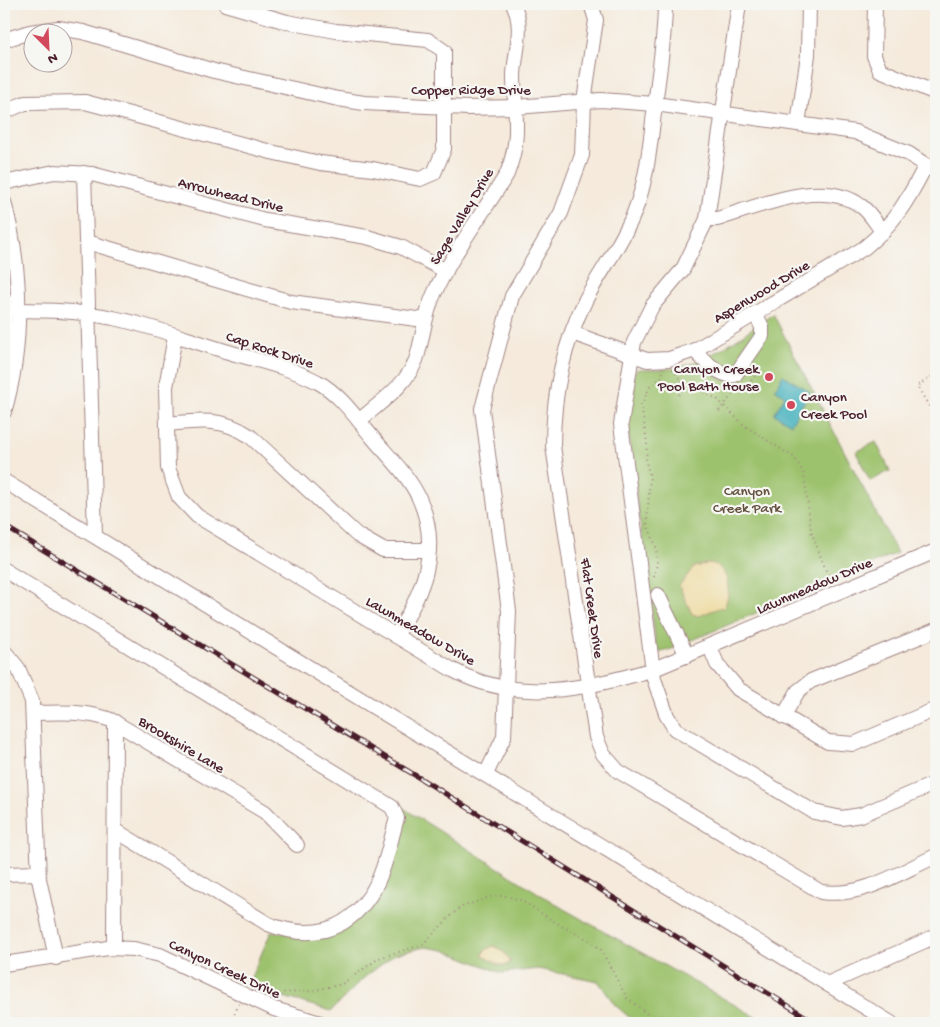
<svg xmlns="http://www.w3.org/2000/svg" width="940" height="1027" font-family="'Gochi Hand',sans-serif">
<rect width="100%" height="100%" fill="#f6f6f2"/>
<filter id="ink" filterUnits="userSpaceOnUse"><feTurbulence type="fractalNoise" baseFrequency=".02" numOctaves="2"/><feDisplacementMap in="SourceGraphic" scale="10" xChannelSelector="R" yChannelSelector="G"/><feConvolveMatrix kernelMatrix="1 2 1 2 8 2 1 2 1" color-interpolation-filters="sRGB"/></filter>
<filter id="wash" filterUnits="userSpaceOnUse"><feTurbulence type="fractalNoise" baseFrequency=".0096" numOctaves="4" result="noise"/><feDisplacementMap in="SourceGraphic" scale="20" xChannelSelector="R" yChannelSelector="G"/><feGaussianBlur stdDeviation="1.12" result="paint"/><feColorMatrix in="noise" values="0 0 0 0 0 0 0 0 0 0 0 0 0 0 0 0 0 1.4 0 .05"/><feComposite in="paint" operator="in"/></filter>
<g filter="url(#wash)">
<rect width="100%" height="100%" fill="#f5eadb"/>
<!-- green -->
<g fill="#9dc26d" stroke="#74704c">
<path d="M773,314L897,553L669,650L657,653L627,424L634,372L638,369C650,369 664,370 676,368C711,361 744,333 773,314Z"/>
<polygon points="876,442 890,471 870,481 856,452"/>
<polygon points="403,808 562,908 767,1023 636,1023 615,1005 598,981 538,969 502,973 444,950 425,947 395,954 365,977 331,1011 257,989 248,984 271,932 324,936 368,905"/>
</g>
<!-- sand -->
<g fill="#eeda9e" stroke="#9c7c64">
<path d="M710,563C730,567 732,595 723,609L721,607L699,616L692,614L679,586L694,567Z"/>
<path d="M493,946C501,948 506,954 510,961L508,965H499L483,955L484,951Z"/>
</g>
<!-- water -->
<polygon fill="#40afbb" stroke="#456773" points="783,375 810,392 791,424 774,414 785,396 775,389"/>
</g>
<g filter="url(#ink)">
<g fill="none" stroke-linecap="round" stroke-linejoin="round">
<defs>
<g id="minor">
<path d="M665,4C665,38 659,71 655,106C650,142 648,178 634,213C622,244 601,270 586,299C563,345 553,396 553,446L596,737L603,754L618,771L821,892C863,898 900,872 936,856"/>
<polyline points="739,4 707,219 683,269 652,306 634,342 621,424 654,679 667,716 675,729 814,812 842,818 861,815 936,783"/>
<polyline points="875,4 874,56 880,70 936,93"/>
<polyline points="935,4 936,5"/>
<polyline points="4,40 30,32 58,28 83,32 214,71 338,99 364,103 468,108 517,107 601,100 655,104 855,132 909,154 936,172"/>
<polyline points="4,112 25,103 85,102 271,152 320,163 373,169 420,179 434,173 444,149 444,51 428,40 336,31 287,22 225,4"/>
<polyline points="798,124 808,55 809,4"/>
<polyline points="84,173 95,536"/>
<polyline points="4,183 54,172 92,174 265,220 367,237 401,247 446,271"/>
<path d="M4,202C22,267 24,346 4,412"/>
<path d="M707,219H717C757,207 823,177 861,206C870,212 876,224 883,232"/>
<polyline points="87,242 291,302 424,320"/>
<polyline points="4,298 4,358"/>
<path d="M4,310C41,310 76,310 113,318C150,325 188,340 225,351C256,360 289,367 318,382C341,395 357,419 373,438C389,457 409,476 419,498C442,549 423,592 396,636"/>
<path d="M572,333L647,360L669,359L695,350L864,248C895,223 908,200 926,165"/>
<path d="M175,336L166,387L168,468L179,497L197,516L451,669C515,705 588,689 654,669L936,551"/>
<path d="M695,350C702,360 722,378 735,375L762,336V327L755,313"/>
<path d="M359,421C379,403 406,386 416,360C423,339 424,316 434,294C453,252 483,213 507,174C522,135 514,114 514,75C515,51 525,27 513,4"/>
<path d="M167,424C200,421 221,417 250,436L357,535L383,550H429"/>
<polyline points="4,481 891,1023"/>
<path d="M4,570L392,807L397,818C390,842 385,872 371,894C345,934 309,940 268,924L115,830"/>
<polyline points="658,595 687,656"/>
<polyline points="710,647 717,664 738,689 828,742 854,744 936,709"/>
<polyline points="4,651 18,668 32,701 39,879 56,958"/>
<path d="M34,713C61,712 85,711 111,720L265,812L297,845"/>
<polyline points="783,717 798,691 811,681 936,630"/>
<polyline points="486,774 504,737 509,611 482,409 512,296 561,213 582,155 584,101 596,20 591,4"/>
<polyline points="4,874 38,873"/>
<polyline points="114,948 115,722"/>
<polyline points="4,964 108,948 134,949 160,955 274,1009 320,1023"/>
<polyline points="827,984 936,936"/>
</g>
</defs>
<!-- minor casing -->
<use href="#minor" stroke="#a08483" stroke-width="16"/>
<!-- path -->
<g stroke="#a08483" stroke-width="2" stroke-dasharray="1 4" stroke-linecap="butt">
<polyline points="936,250 936,249"/>
<polyline points="673,369 681,381 717,399 745,426 795,458 804,474 811,531 831,584"/>
<polyline points="936,374 917,386 936,418"/>
<polyline points="679,395 686,384"/>
<polyline points="719,411 732,395 747,386 756,374"/>
<polyline points="654,577 657,564 656,546 647,524 650,477 646,462 647,442 641,405 650,387 662,377 663,371"/>
<polyline points="277,998 279,993 312,991 342,984 379,958 422,945 459,908 493,896 506,896 521,900 563,927 587,939 601,950 627,998 659,1023"/>
<polyline points="230,1023 239,1004"/>
</g>
<!-- minor -->
<use href="#minor" stroke="#fff" stroke-width="14"/>
<defs>
<polyline id="rail" points="4,526 441,791 816,1023"/>
</defs>
<!-- rail casing -->
<use href="#rail" stroke="#4a1f2b" stroke-width="5"/>
<!-- rail -->
<use href="#rail" stroke="#f6f6f2" stroke-width="3" stroke-dasharray="9" stroke-linecap="butt"/>
</g>
</g>
<!-- markers -->
<g fill="#d1495b" stroke="#f6f6f2" stroke-width="2">
<circle cx="769" cy="377" r="5"/>
<circle cx="791" cy="405" r="5"/>
</g>
<g text-anchor="middle" stroke-width="4.5" stroke-linejoin="round" paint-order="stroke">
<!-- street labels -->
<g font-size="15" fill="#4a1f2b" stroke="#f6f6f2">
<text x="471" y="94">Copper Ridge Drive</text>
<text transform="translate(231 194) rotate(14)" y="5">Arrowhead Drive</text>
<text transform="translate(461 216) rotate(-59)" y="5">Sage Valley Drive</text>
<text transform="translate(761 291) rotate(-31)" y="5">Aspenwood Drive</text>
<text transform="translate(270 349) rotate(18)" y="5">Cap Rock Drive</text>
<text transform="translate(814 585) rotate(-23)" y="5">Lawnmeadow Drive</text>
<text transform="translate(593 608) rotate(82)" y="5">Flat Creek Drive</text>
<text transform="translate(421 630) rotate(30)" y="5">Lawnmeadow Drive</text>
<text transform="translate(182 744) rotate(31)" y="5">Brookshire Lane</text>
<text transform="translate(225 968) rotate(25)" y="5">Canyon Creek Drive</text>
</g>
<!-- poi labels -->
<g font-size="15" fill="#4a1f2b" stroke="#f6f6f2" text-anchor="end">
<text x="759" y="373">Canyon Creek<tspan x="759" dy="17">Pool Bath House</tspan></text>
<text x="801" y="401" text-anchor="start">Canyon<tspan x="801" dy="17">Creek Pool</tspan></text>
</g>
<!-- park labels -->
<g font-size="15" fill="#63503f" stroke="#f6f6f2">
<text x="747" y="495">Canyon<tspan x="747" dy="17">Creek Park</tspan></text>
</g>
</g>
<!-- margin -->
<rect width="940" height="1027" fill="none" stroke="#f6f6f2" stroke-width="20"/>
<!-- north arrow -->
<g transform="translate(48 48) rotate(156)"><circle r="24" fill="#f6f6f2" stroke="#b1a0a2"/>
<path d="M0-4L9 19L0 12L-9 19Z" fill="#d1495b"/>
<text y="-8" font-size="14" font-weight="bold" text-anchor="middle" fill="#4a1f2b">N</text>
</g>
</svg>
